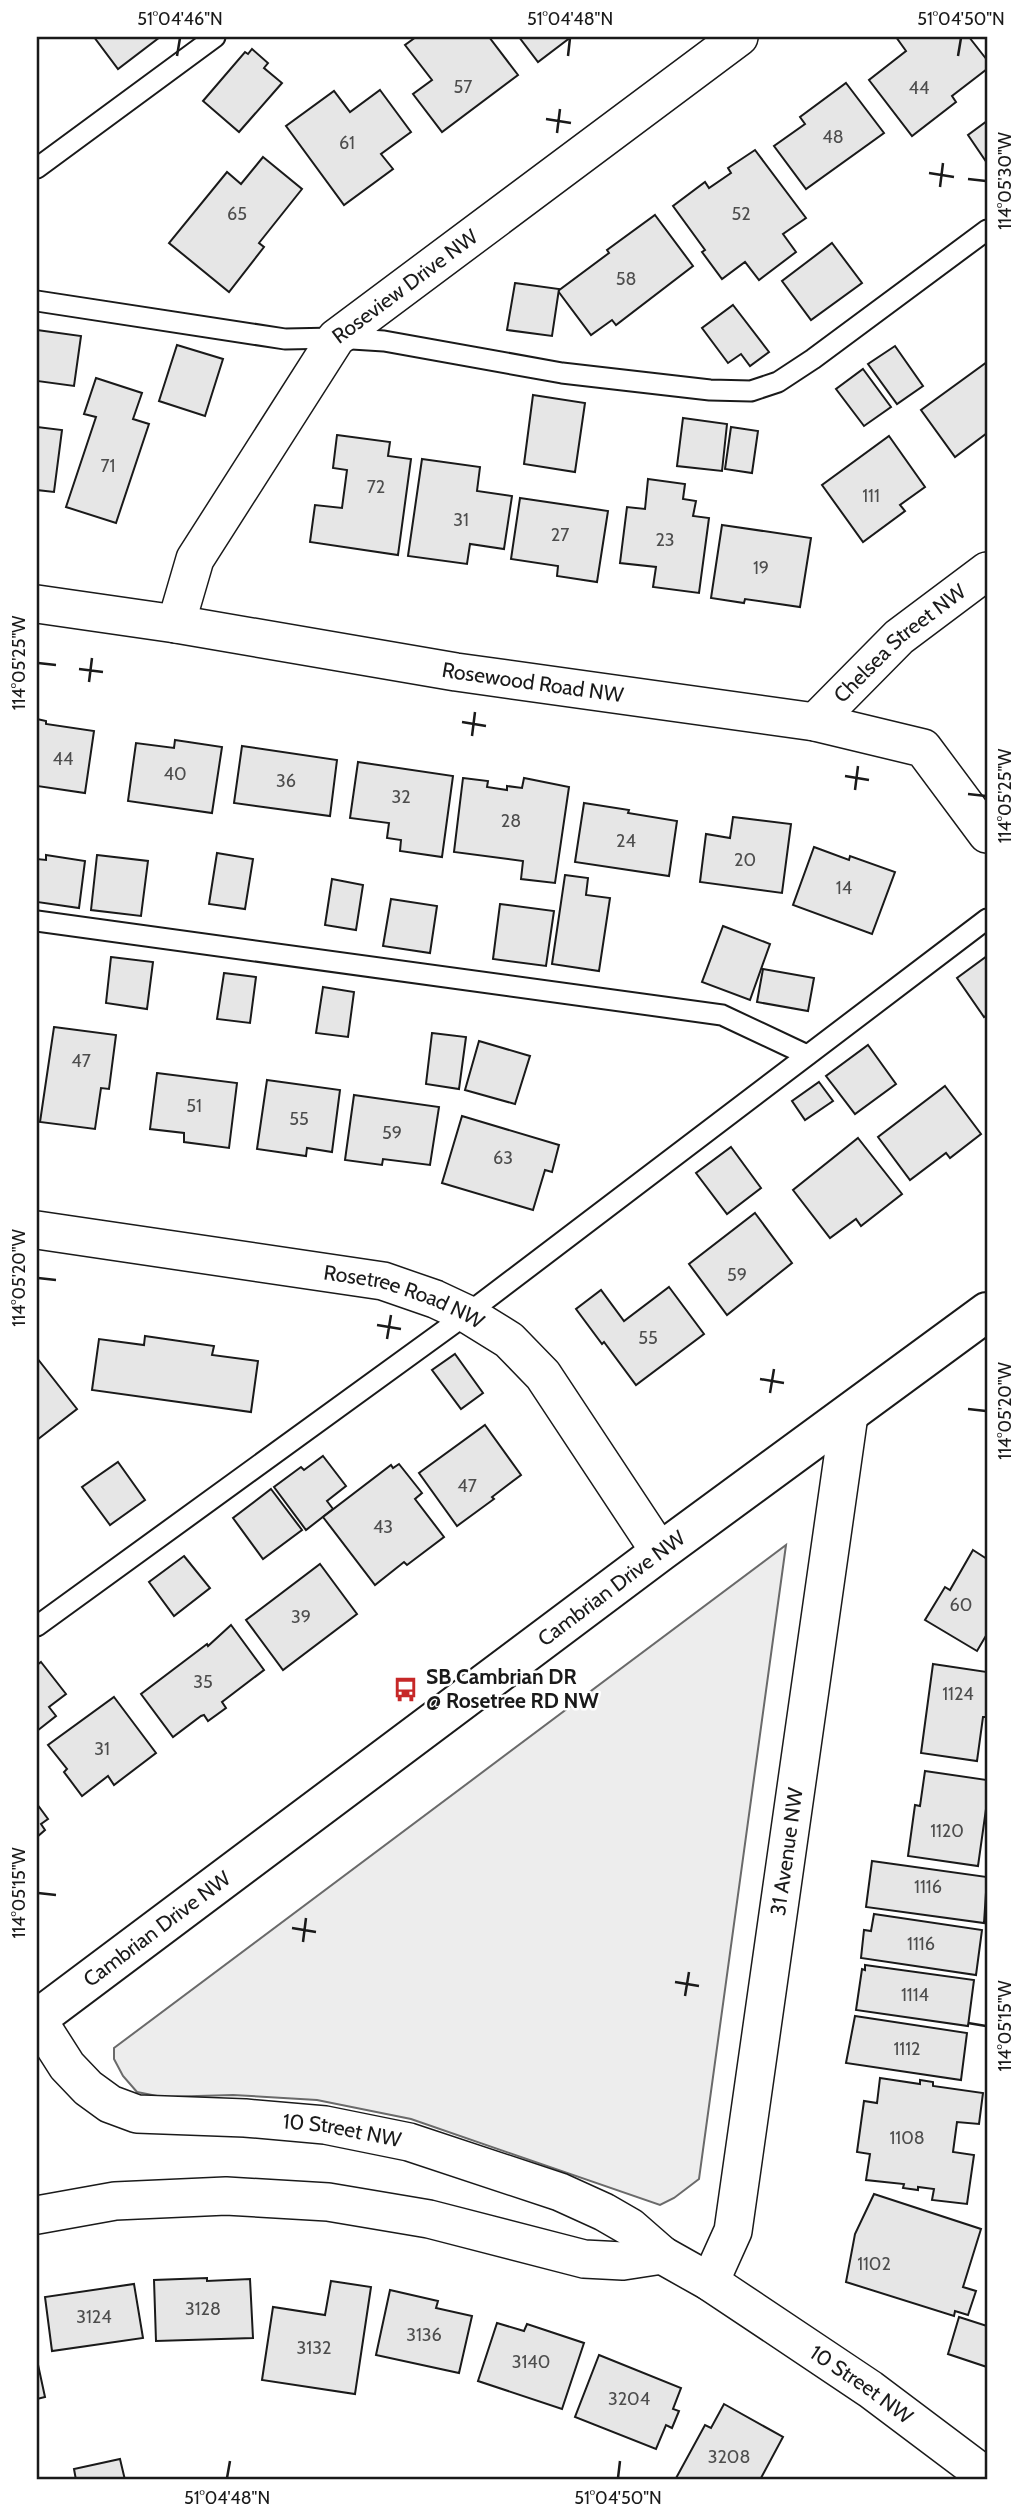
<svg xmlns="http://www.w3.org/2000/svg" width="1024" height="2517" font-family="Cabin,sans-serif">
<rect width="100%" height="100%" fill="#fff"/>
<!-- built -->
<polygon fill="#ededed" stroke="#6a6a6a" stroke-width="2" points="786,1545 699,2179 674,2198 660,2205 411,2119 317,2100 233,2095 162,2097 137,2092 123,2076 114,2059 114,2048"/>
<!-- building -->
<g fill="#e6e6e6" stroke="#1a1a1a" stroke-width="2">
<polygon points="94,37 160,37 118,69"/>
<polygon points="416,37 489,37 518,75 442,132 413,94 432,80 405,45"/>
<polygon points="519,37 571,37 538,62"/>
<polygon points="969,37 987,60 987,69 952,96 956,102 912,136 869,80 906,51 896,37"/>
<polygon points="252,49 268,63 264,68 282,83 239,132 203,101 245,52 248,54"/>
<polygon points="846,83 884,133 806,189 774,146 805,124 800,117"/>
<polygon points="380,90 411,132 381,154 393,169 344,205 286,126 334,91 350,112"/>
<polygon points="987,121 987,163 968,135"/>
<polygon points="755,150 806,218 783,234 796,252 759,280 745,262 722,279 702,252 705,250 673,206 705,182 709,188 731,173 728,168"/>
<polygon points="263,157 302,189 259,243 264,247 229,292 169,243 227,172 241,184"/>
<polygon points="655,215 693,266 616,325 612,320 591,335 558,291 609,253 607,250"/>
<polygon points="832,243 862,283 811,320 782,281"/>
<polygon points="515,283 559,289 552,336 507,330"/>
<polygon points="733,305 769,352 750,366 741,354 728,363 702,328"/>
<polygon points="37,330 81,336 74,386 37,381"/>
<polygon points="177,345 223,359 205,416 159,401"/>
<polygon points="895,346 923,386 897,404 868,364"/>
<polygon points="987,362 987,433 955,457 921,410"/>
<polygon points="863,369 891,407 864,426 836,389"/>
<polygon points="96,378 142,393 133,419 149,424 116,523 66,507 96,417 84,414"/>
<polygon points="533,395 585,403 575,472 524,464"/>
<polygon points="683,418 727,424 722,471 677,466"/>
<polygon points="37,427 62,430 54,492 37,490"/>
<polygon points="731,427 758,431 752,473 725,469"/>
<polygon points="337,435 390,442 388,456 411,459 398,555 310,542 315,505 342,508 347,470 333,468"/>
<polygon points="889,436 925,487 900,505 905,511 863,542 822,485"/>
<polygon points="422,459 480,467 477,491 512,496 504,549 470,544 467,564 408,556"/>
<polygon points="648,479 685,484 683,499 696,501 693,516 709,518 699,593 653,587 656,567 620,563 627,507 645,509"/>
<polygon points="520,498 608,511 597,582 557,576 558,566 511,559"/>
<polygon points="722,525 811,538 800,607 745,599 744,603 711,598"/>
<polygon points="37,719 46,721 46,724 94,731 85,793 37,786"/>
<polygon points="175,740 222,747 212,813 128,801 136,743 174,748"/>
<polygon points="242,746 337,760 330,816 234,803"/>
<polygon points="358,762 453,776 442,857 400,851 401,840 387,838 389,823 350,818"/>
<polygon points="463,778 488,781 487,787 507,790 507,786 522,788 524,778 569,787 555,883 521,879 523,861 454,852"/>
<polygon points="584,803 629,810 628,813 677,821 669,876 575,862"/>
<polygon points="733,817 791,824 782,893 700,882 706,834 730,838"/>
<polygon points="814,847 849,860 850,856 895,872 872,934 793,905"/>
<polygon points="217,853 253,859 245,909 209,904"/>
<polygon points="46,855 85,861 79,908 37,902 37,859 46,860"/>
<polygon points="97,855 148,861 141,916 91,910"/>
<polygon points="565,875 588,878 586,895 610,898 599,971 552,964"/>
<polygon points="332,879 363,885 356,930 325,925"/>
<polygon points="391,899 437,906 430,953 383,946"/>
<polygon points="500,904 554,911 546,966 493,959"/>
<polygon points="723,926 770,944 750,1000 702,982"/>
<polygon points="987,956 987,1015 984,1017 957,978"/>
<polygon points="111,957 153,962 147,1009 106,1003"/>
<polygon points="763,969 814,978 808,1011 757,1002"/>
<polygon points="224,973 256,977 250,1023 217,1019"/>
<polygon points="323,987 354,992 348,1037 316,1033"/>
<polygon points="54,1027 116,1035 109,1089 101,1088 95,1129 40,1122"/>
<polygon points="432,1033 466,1037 459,1089 426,1084"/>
<polygon points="479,1041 530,1056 515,1104 465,1090"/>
<polygon points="868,1045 896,1084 855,1114 826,1076"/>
<polygon points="157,1073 237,1083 229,1148 184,1142 184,1133 150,1129"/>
<polygon points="267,1080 340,1090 332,1152 307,1148 306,1156 257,1149"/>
<polygon points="819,1082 833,1101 805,1120 792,1101"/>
<polygon points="945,1086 981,1134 950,1158 946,1153 910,1180 878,1137"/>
<polygon points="354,1095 439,1107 430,1165 383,1159 382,1165 345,1160"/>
<polygon points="462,1116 559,1145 552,1172 545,1170 533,1210 442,1183"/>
<polygon points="858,1138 902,1194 861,1226 856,1219 830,1238 793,1190"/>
<polygon points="731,1147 761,1188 727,1214 696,1173"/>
<polygon points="755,1213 792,1263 727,1315 689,1264"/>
<polygon points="669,1287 704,1334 636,1385 604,1342 602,1344 576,1309 601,1290 624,1321"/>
<polygon points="145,1336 214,1346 212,1355 258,1361 251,1412 92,1390 99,1339 144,1345"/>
<polygon points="455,1354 483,1393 461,1409 432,1370"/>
<polygon points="37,1358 77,1409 37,1440"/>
<polygon points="485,1425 521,1475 492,1497 494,1499 457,1526 419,1473"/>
<polygon points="323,1456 346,1486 327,1501 333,1509 306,1530 274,1487 301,1467 304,1470"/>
<polygon points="118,1462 145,1500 110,1525 82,1487"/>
<polygon points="399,1464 422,1493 415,1499 444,1537 407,1565 404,1562 375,1585 323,1517 391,1465 393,1468"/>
<polygon points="271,1489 302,1530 263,1559 233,1518"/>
<polygon points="973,1550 987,1559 987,1634 977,1651 925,1620 945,1587 950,1590"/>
<polygon points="184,1556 210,1588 174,1616 149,1582"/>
<polygon points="320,1564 357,1614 283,1670 246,1620"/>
<polygon points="231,1625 264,1670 222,1702 226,1708 208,1721 204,1715 201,1716 173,1737 141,1694 207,1644 208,1646"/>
<polygon points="41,1662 66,1694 49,1707 56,1716 37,1731 37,1665"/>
<polygon points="933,1664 987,1672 987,1717 983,1717 977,1761 921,1753"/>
<polygon points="114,1697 156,1753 114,1785 108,1776 82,1796 64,1772 67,1769 48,1745"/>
<polygon points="925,1771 987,1780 987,1802 978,1866 908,1856 915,1805 920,1806"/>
<polygon points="37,1804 48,1819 41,1824 45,1830 37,1837"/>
<polygon points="872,1861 987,1877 984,1923 866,1907"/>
<polygon points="874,1914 982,1930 976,1975 861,1958 864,1930 871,1931"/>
<polygon points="865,1965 974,1980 968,2026 856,2010 862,1969 865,1970"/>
<polygon points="855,2016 967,2033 961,2080 846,2063"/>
<polygon points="880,2078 920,2084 920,2080 933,2082 933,2086 983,2093 979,2124 957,2122 953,2152 974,2155 967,2204 932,2200 934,2189 918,2187 918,2190 903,2188 904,2184 866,2180 870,2154 857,2152 864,2101 877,2103"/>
<polygon points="874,2194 981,2229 963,2287 976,2291 968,2315 955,2311 954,2316 846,2282 855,2234"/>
<polygon points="207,2278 207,2281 250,2279 253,2338 156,2341 154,2280"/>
<polygon points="331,2281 371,2287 355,2394 262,2380 273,2307 325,2315"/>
<polygon points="134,2284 143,2338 52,2351 45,2297"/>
<polygon points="390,2290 438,2301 436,2308 472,2316 459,2373 376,2355"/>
<polygon points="959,2317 987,2326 987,2367 948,2354"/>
<polygon points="497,2323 524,2331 527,2324 584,2343 562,2409 478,2381"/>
<polygon points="599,2355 681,2388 673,2409 679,2411 672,2428 666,2425 656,2449 575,2417"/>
<polygon points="37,2360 45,2397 37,2399"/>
<polygon points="724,2404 783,2437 761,2478 764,2480 675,2480 705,2425 711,2428"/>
<polygon points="120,2459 125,2480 76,2480 74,2469"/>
</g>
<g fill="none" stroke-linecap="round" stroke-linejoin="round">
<defs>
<g id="service">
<polyline points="37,168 215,37"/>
<polyline points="37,301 285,339 336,338 384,341 562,373 710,390 751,391 778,382 813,359 987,230"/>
<polyline points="37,921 722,1015 807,1055"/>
<polyline points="37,1626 467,1314 987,919"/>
</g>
<g id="minor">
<path id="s1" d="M37,604L176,624L456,672L815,722L923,748L987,834"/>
<path id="s2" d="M176,624L195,559L336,338L739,37"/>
<path id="s3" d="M815,722L899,637L987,571"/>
<path id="s4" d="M37,1230L383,1281L435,1299L467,1314L509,1340L543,1375L660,1552"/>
<path id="s5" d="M37,2019L67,2066L88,2088L110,2104L137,2114L245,2118L325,2125L409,2142L560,2192L604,2212L630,2227L662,2255L710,2282L870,2389L987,2477"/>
<polyline points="37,2215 115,2201 226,2196 328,2202 429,2219 584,2259 623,2261 662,2255"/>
<path id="s6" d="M710,2282L733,2231L849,1415"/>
</g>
<g id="tertiary">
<path id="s7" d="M37,2019L660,1552L987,1312"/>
</g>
</defs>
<!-- service casing -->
<use href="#service" stroke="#1a1a1a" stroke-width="23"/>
<!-- minor casing -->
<use href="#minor" stroke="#1a1a1a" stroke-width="40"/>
<!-- tertiary casing -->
<use href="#tertiary" stroke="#1a1a1a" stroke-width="42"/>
<!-- service -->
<use href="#service" stroke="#fff" stroke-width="19"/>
<!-- minor -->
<use href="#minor" stroke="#fff" stroke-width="37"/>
<!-- tertiary -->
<use href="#tertiary" stroke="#fff" stroke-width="38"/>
</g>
<!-- ticks -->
<path fill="none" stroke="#1a1a1a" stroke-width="2.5" d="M177,56L180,38M568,56L570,38M958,56L961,38M546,119L571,123M557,133L560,109M929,173L954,177M968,179L986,181M940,187L943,163M38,663L56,665M79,669L103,672M89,682L92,658M462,722L486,726M472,736L475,712M845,776L869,780M855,790L858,766M968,794L986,796M38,1278L56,1280M377,1325L401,1329M387,1339L391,1315M760,1379L784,1383M770,1393L774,1369M968,1409L986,1411M38,1893L56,1895M292,1928L316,1932M303,1942L306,1918M675,1982L699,1986M685,1996L689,1972M968,2023L986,2026M227,2478L230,2461M618,2478L620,2461"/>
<!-- icons -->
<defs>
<symbol id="bus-bare" viewBox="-9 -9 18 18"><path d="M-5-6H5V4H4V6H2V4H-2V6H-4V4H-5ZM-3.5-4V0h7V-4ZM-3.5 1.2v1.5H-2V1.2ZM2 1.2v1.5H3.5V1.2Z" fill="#c62828" stroke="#fff" stroke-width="2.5" paint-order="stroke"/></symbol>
</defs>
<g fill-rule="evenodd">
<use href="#bus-bare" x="388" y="1672" width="35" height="35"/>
</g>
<g text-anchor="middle" stroke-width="5" stroke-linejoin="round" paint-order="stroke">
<!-- number labels -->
<g font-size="18" fill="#4d4d4d">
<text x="463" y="93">57</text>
<text x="919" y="94">44</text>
<text x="833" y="143">48</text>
<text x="347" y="149">61</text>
<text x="237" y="220">65</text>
<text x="741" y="220">52</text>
<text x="626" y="285">58</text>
<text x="108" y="472">71</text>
<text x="376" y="493">72</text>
<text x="871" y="502">111</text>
<text x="461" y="526">31</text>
<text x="560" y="541">27</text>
<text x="665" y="546">23</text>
<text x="761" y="574">19</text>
<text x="63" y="765">44</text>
<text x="175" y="780">40</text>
<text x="286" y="787">36</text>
<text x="401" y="803">32</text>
<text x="511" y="827">28</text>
<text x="626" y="847">24</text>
<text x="745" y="866">20</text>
<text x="844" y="894">14</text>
<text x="81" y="1067">47</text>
<text x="194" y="1112">51</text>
<text x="299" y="1125">55</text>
<text x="392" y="1139">59</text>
<text x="503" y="1164">63</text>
<text x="737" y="1281">59</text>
<text x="648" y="1344">55</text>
<text x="467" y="1492">47</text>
<text x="383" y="1533">43</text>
<text x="961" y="1611">60</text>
<text x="301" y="1623">39</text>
<text x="203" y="1688">35</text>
<text x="958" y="1700">1124</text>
<text x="102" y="1755">31</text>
<text x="947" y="1837">1120</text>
<text x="928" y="1893">1116</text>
<text x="921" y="1950">1116</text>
<text x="915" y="2001">1114</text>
<text x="907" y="2055">1112</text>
<text x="907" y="2144">1108</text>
<text x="874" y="2270">1102</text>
<text x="203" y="2315">3128</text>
<text x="94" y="2323">3124</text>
<text x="424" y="2341">3136</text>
<text x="314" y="2354">3132</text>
<text x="531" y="2368">3140</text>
<text x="629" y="2405">3204</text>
<text x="729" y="2463">3208</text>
</g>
<!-- street labels -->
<g font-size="21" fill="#1a1a1a" stroke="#fff">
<text dy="7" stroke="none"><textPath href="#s2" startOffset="416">Roseview Drive NW</textPath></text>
<text dy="7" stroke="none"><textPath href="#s3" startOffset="116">Chelsea Street NW</textPath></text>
<text dy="7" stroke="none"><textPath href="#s1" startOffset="502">Rosewood Road NW</textPath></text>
<text dy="7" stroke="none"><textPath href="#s4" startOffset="374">Rosetree Road NW</textPath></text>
<text dy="7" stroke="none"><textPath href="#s7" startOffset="718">Cambrian Drive NW</textPath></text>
<text dy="7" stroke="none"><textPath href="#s6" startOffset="439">31 Avenue NW</textPath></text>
<text dy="7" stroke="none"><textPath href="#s7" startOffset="150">Cambrian Drive NW</textPath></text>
<text dy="7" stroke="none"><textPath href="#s5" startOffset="348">10 Street NW</textPath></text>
<text dy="7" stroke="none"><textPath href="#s5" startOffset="934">10 Street NW</textPath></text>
</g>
<!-- poi labels -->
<g font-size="21" font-weight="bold" fill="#1a1a1a" stroke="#fff" text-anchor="start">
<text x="426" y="1684">SB Cambrian DR<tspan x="426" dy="24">@ Rosetree RD NW</tspan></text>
</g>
</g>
<!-- border -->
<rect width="1024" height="2517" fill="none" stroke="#ffffff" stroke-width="77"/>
<rect x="38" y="38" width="948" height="2440" fill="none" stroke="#1a1a1a" stroke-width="2.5"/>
<g font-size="18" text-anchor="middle" fill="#1a1a1a">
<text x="180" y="25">51°04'46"N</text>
<text x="570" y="25">51°04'48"N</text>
<text x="961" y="25">51°04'50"N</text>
<text transform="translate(1005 181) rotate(-90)" y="6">114°05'30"W</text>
<text transform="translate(19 663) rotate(-90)" y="6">114°05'25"W</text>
<text transform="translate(1005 796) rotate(-90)" y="6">114°05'25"W</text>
<text transform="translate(19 1278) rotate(-90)" y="6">114°05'20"W</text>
<text transform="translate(1005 1411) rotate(-90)" y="6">114°05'20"W</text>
<text transform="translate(19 1893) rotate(-90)" y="6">114°05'15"W</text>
<text transform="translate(1005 2026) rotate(-90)" y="6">114°05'15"W</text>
<text x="227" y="2504">51°04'48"N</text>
<text x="618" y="2504">51°04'50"N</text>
</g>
</svg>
